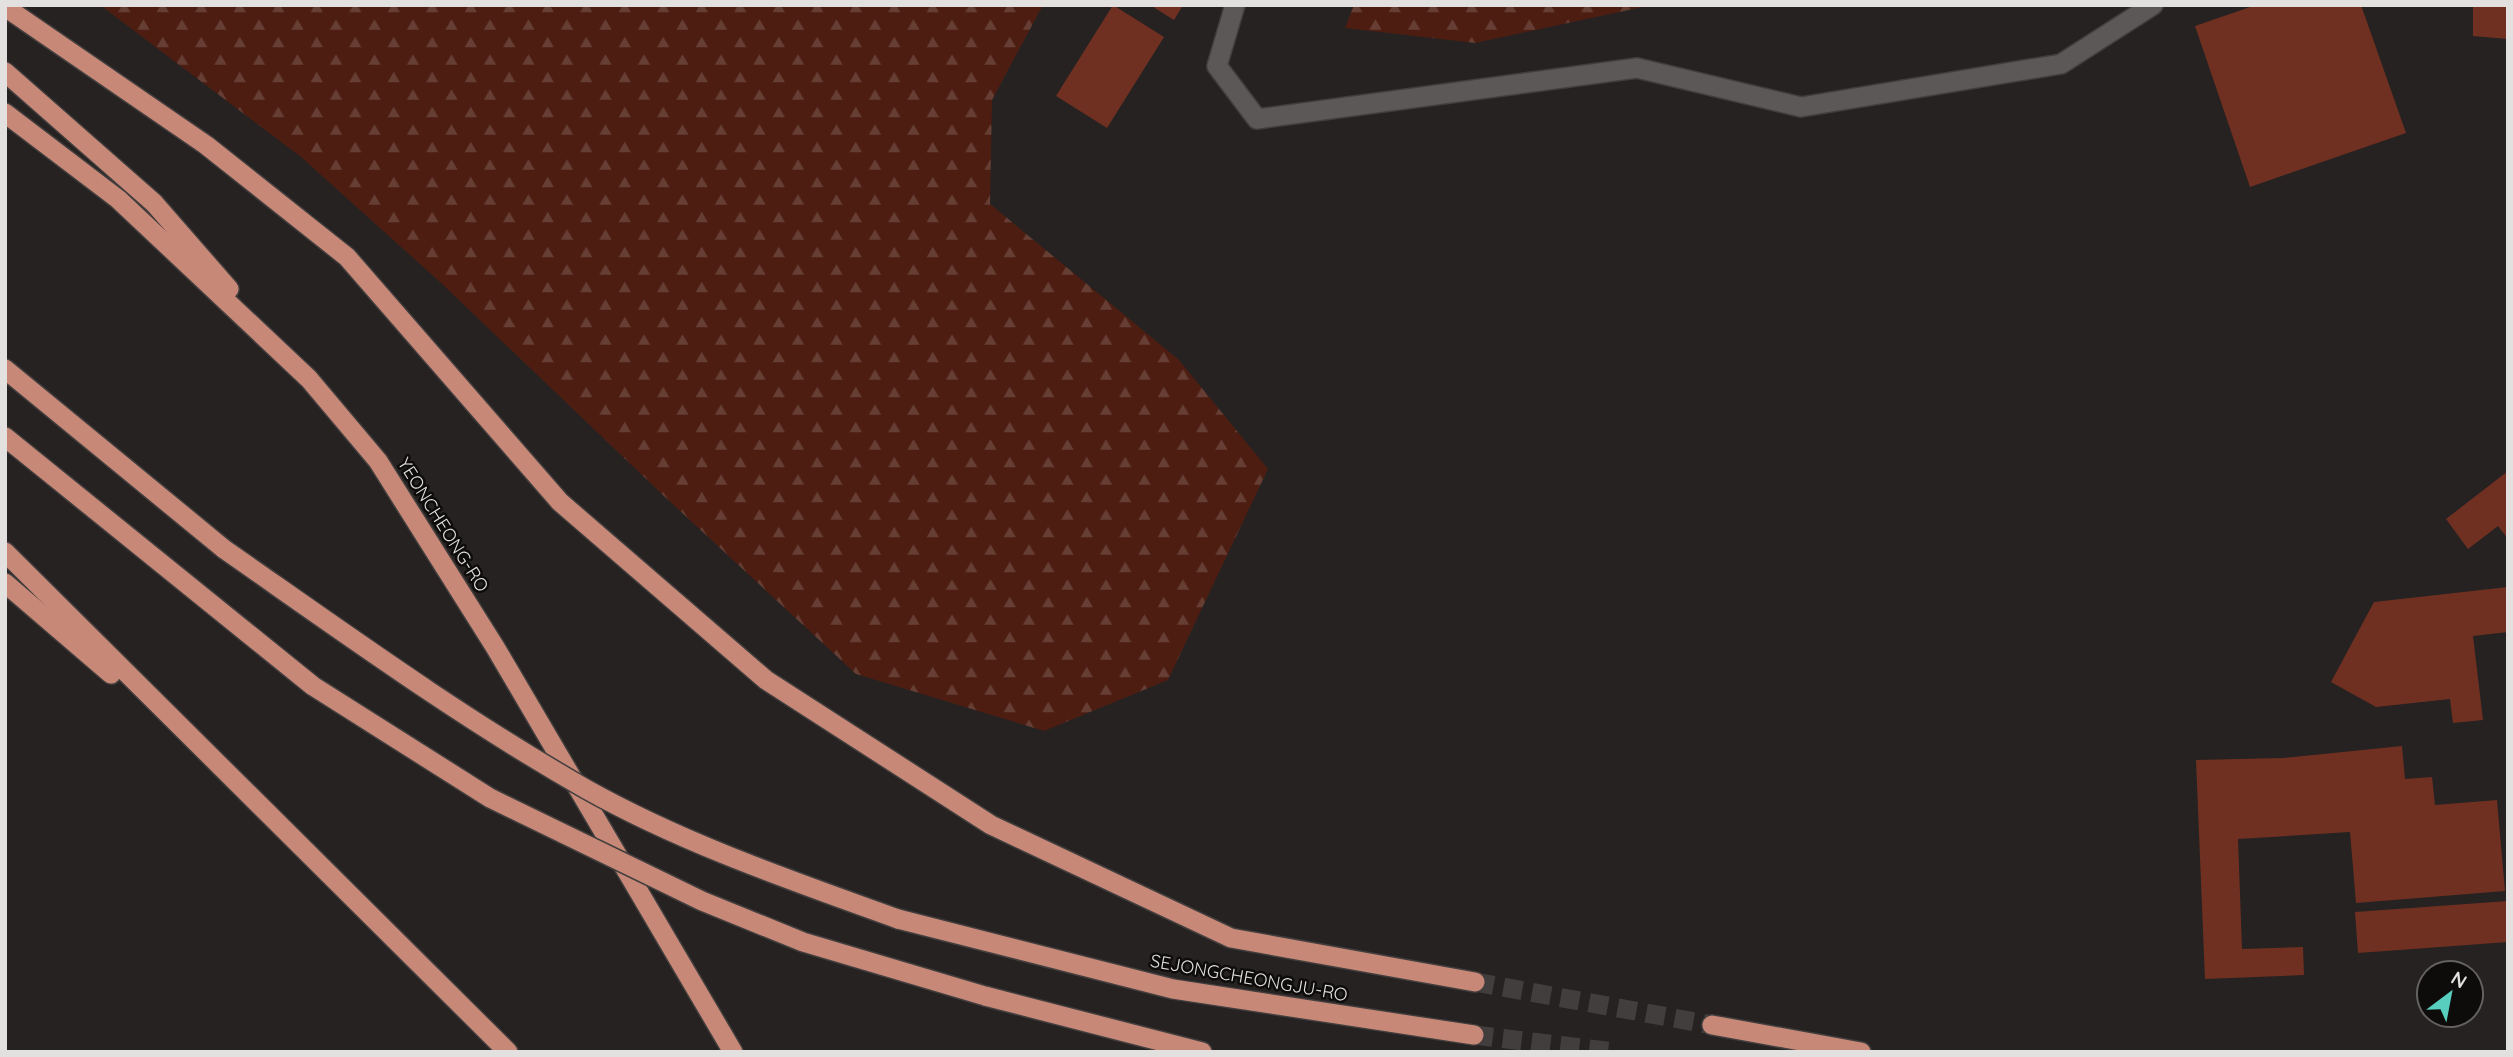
<svg xmlns="http://www.w3.org/2000/svg" width="2513" height="1057" font-family="Quicksand,sans-serif">
<defs>
<pattern id="forest-firs" width="22" height="20" patternUnits="userSpaceOnUse" patternTransform="scale(1.75)"><rect width="22" height="20" fill="#4d1d12"/><path d="M5 1l3.5 6h-7zM16 11l3.5 6h-7z" fill="#663e34"/></pattern>
</defs>
<rect width="100%" height="100%" fill="#252221"/>
<!-- forest -->
<g fill="url(#forest-firs)">
<polygon points="100,5 1043,5 992,100 990,204 1179,360 1268,469 1168,680 1044,731 856,674 665,497 440,282 301,157"/>
<polygon points="1354,5 1652,5 1475,43 1345,28"/>
</g>
<!-- building -->
<g fill="#703021">
<polygon points="1113,5 1164,37 1107,128 1056,96"/>
<polygon points="1150,5 1183,5 1174,20"/>
<polygon points="2256,5 2361,5 2406,133 2250,187 2195,26"/>
<polygon points="2473,5 2508,5 2508,39 2473,36"/>
<polygon points="2508,471 2508,539 2498,526 2468,549 2446,519"/>
<polygon points="2508,587 2508,632 2473,636 2483,720 2453,723 2450,699 2376,707 2331,682 2374,602"/>
<polygon points="2402,746 2405,779 2432,777 2435,805 2497,800 2505,891 2356,903 2350,832 2238,839 2242,949 2303,947 2304,975 2205,979 2196,760 2283,758"/>
<polygon points="2508,901 2508,942 2358,953 2355,912"/>
</g>
<g fill="none" stroke-linecap="round" stroke-linejoin="round">
<!-- trunk-tunnel -->
<g stroke="#423e3e" stroke-width="19" stroke-dasharray="19 10" stroke-linecap="butt">
<polyline points="1475,982 1712,1025"/>
<polyline points="1474,1035 1615,1052"/>
</g>
<defs>
<polyline id="minor" points="1235,5 1217,66 1257,119 1637,68 1801,107 2061,64 2153,5"/>
<g id="trunk">
<polyline points="5,7 206,145 347,257 560,502 766,680 991,825 1231,938 1475,982"/>
<polyline points="5,72 154,203 229,289"/>
<polyline points="5,113 118,199 309,379 378,461 495,647 733,1052"/>
<polyline points="5,369 224,549"/>
<polyline points="5,437 313,686"/>
<polyline points="5,552 508,1052"/>
<polyline points="5,583 111,674"/>
<polyline points="898,919 1173,989 1474,1035"/>
<polyline points="985,996 1202,1052"/>
<polyline points="1712,1025 1861,1052"/>
</g>
</defs>
<!-- minor casing -->
<use href="#minor" stroke="#413e3d" stroke-width="22"/>
<!-- trunk casing -->
<use href="#trunk" stroke="#413e3d" stroke-width="22"/>
<!-- minor -->
<use href="#minor" stroke="#5c5857" stroke-width="19"/>
<!-- trunk -->
<use href="#trunk" stroke="#c88878" stroke-width="19"/>
<defs>
<g id="trunk-bridge">
<path d="M224,549C343,632 460,717 586,789C684,844 793,881 898,919"/>
<polyline points="313,686 490,798 702,901 803,942 985,996"/>
</g>
</defs>
<!-- trunk-bridge casing -->
<use href="#trunk-bridge" stroke="#413e3d" stroke-width="22" stroke-linecap="butt"/>
<!-- trunk-bridge -->
<use href="#trunk-bridge" stroke="#c88878" stroke-width="19"/>
</g>
<g text-anchor="middle" stroke-width="5" stroke-linejoin="round" paint-order="stroke">
<!-- street labels -->
<g font-size="18" fill="#e3e0e0" stroke="#0d0c0b">
<text transform="translate(443 525) rotate(58)" y="6">YEONCHEONG-RO</text>
<text transform="translate(1249 978) rotate(10)" y="6">SEJONGCHEONGJU-RO</text>
</g>
</g>
<!-- border -->
<rect width="2513" height="1057" fill="none" stroke="#e3e0e0" stroke-width="14"/>
<!-- north arrow -->
<g transform="translate(2450 994) rotate(32)"><circle r="33" fill="#0d0c0b" stroke="#636160" stroke-width="2"/>
<path d="M0-5L12 26L0 18L-12 26Z" fill="#58cebf"/>
<text y="-10" font-size="19" font-weight="bold" text-anchor="middle" fill="#e3e0e0">N</text>
</g>
</svg>
